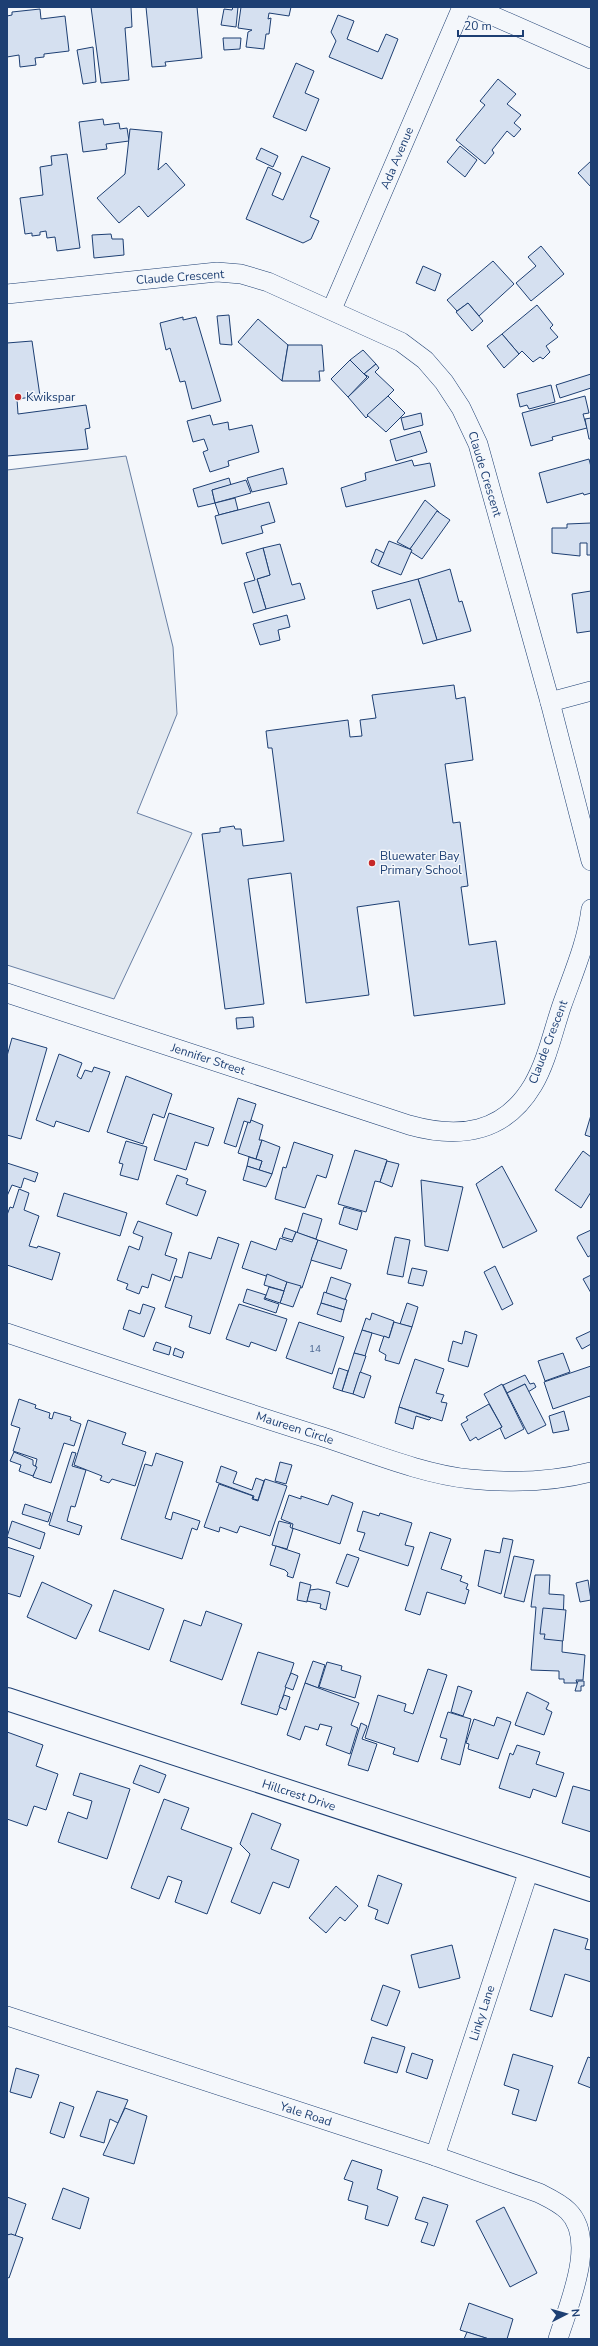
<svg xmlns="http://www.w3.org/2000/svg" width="598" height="2346" font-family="'Nunito Sans',sans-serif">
<rect width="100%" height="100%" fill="#f4f7fb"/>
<!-- green -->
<polygon fill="#e3e9f0" stroke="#687fa3" points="126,456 173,647 177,714 137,813 192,833 114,999 7,965 7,470"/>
<!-- building -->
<g fill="#d5e0f0" stroke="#1d3f73">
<polygon points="91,7 131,7 132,27 125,28 129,80 101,83"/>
<polygon points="146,7 197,7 202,58 165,62 166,66 152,67"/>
<polygon points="233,7 238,7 236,27 221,25 224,9 232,10"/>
<polygon points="241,7 291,7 289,16 269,13 268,19 271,18 269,34 266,34 264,49 246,47 248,32 252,30 238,28"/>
<polygon points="40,9 41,19 65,16 69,51 44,54 44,57 35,58 36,65 20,67 19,55 7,57 7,16 12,15 12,12"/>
<polygon points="338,15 354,21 347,39 378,52 386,34 398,39 382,79 329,57 336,41 331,32"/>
<polygon points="223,38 241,38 240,49 224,50"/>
<polygon points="93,47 96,82 83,84 77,50"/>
<polygon points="296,63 314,71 305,93 319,99 306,131 273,117"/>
<polygon points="498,79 516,94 507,104 521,115 514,123 521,129 514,137 507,131 492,150 494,153 485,164 456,140 485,105 480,101"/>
<polygon points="103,119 104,125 119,123 120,129 127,128 129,141 106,144 107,149 83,152 79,122"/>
<polygon points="130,129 162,132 158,170 166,163 185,185 148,217 139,206 119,223 97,198 125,174"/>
<polygon points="460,146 477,160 465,177 447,162"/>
<polygon points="261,148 278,156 273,167 256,159"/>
<polygon points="67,154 80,248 57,251 55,237 47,238 46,231 40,232 40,235 32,236 32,233 25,234 20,198 43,195 40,167 52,165 51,156"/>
<polygon points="302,156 330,168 310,217 319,221 311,239 303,243 246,219 268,167 281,173 272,195 283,200"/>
<polygon points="591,161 591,187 578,173"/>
<polygon points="111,234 112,239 123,239 124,255 94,258 92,235"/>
<polygon points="541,246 564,274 531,301 516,283 536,266 528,257"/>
<polygon points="493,261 514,284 479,316 468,303 457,311 447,300"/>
<polygon points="423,266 441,274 435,291 416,283"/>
<polygon points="468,303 483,321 472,331 456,312"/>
<polygon points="537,305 553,325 550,328 558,337 546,346 550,352 543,359 540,357 533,362 522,351 519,354 502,334"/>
<polygon points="229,315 232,345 220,344 217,316"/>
<polygon points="183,317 183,320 196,317 221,401 192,409 185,381 180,382 170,348 166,350 160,323"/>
<polygon points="258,319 288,345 282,381 238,342"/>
<polygon points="502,334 519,354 504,368 487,346"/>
<polygon points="32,341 40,396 17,399 18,414 86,405 90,428 85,429 88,449 7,456 7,343"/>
<polygon points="288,345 322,345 324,371 319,371 320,381 282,381"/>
<polygon points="363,350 376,364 364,374 350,360"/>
<polygon points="350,360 367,377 348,397 331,379"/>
<polygon points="376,364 379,368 375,372 394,390 366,418 348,397 369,377 364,374"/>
<polygon points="591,374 591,388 560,398 556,385"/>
<polygon points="551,385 555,402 529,409 527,405 520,407 517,394"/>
<polygon points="388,396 405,413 386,432 367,415"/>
<polygon points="585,396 589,413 583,414 587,428 552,437 553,440 531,446 522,413"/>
<polygon points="421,413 423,425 404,430 401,418"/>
<polygon points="210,415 213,425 228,422 229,430 252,425 259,452 228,461 229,466 210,472 203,452 208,450 204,439 193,442 187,421"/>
<polygon points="591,418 591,439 589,439 585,419"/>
<polygon points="420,431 427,452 396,461 390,440"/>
<polygon points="589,459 591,467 591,493 584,495 583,493 547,503 539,473"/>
<polygon points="412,460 414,466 430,463 435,486 346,507 341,488 366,480 365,473"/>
<polygon points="283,468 287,484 252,492 247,478"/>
<polygon points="229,478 231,485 212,490 215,503 198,507 193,489"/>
<polygon points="246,480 251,493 215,503 212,490"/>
<polygon points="235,498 238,510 219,515 215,503"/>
<polygon points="425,500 439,512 410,549 397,542"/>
<polygon points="269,502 275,522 261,526 263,533 222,544 215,516"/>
<polygon points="437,511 450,520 422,559 411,552 410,549"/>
<polygon points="591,523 591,555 587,555 587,543 580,543 580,556 552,553 552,528 567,528 567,524"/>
<polygon points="389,541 412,550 401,575 378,566"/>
<polygon points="280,544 292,585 300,583 305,599 266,609 257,579 270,575 263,548"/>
<polygon points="263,548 270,575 257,579 266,609 253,613 244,583 255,580 246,553"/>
<polygon points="376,549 384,553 378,566 371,562"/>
<polygon points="450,569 459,602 462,601 471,631 437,640 418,579"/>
<polygon points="418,579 437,640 423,644 410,599 377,609 372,591"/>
<polygon points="591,591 591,631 577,633 572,594"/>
<polygon points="287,615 290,627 278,630 280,640 260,645 253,624"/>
<polygon points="454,685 456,699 465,697 473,760 445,764 453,823 460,822 468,886 461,887 469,945 496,941 505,1004 414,1016 399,901 357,907 369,995 306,1003 291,873 248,879 264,1004 225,1009 202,834 220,832 220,828 234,826 235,829 241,829 243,846 284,841 272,748 268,748 266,731 348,720 350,737 362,736 360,720 376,718 372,695"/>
<polygon points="253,1017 254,1027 237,1029 236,1018"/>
<polygon points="12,1038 47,1048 21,1139 7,1135 7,1056"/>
<polygon points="59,1054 82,1063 77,1076 81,1079 85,1070 92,1072 94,1067 110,1072 89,1132 56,1121 54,1127 36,1120"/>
<polygon points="126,1076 172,1094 164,1118 153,1114 143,1144 107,1132"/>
<polygon points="238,1098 256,1104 250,1123 244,1121 236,1147 224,1143"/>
<polygon points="169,1113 214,1128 208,1146 195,1142 186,1170 154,1160"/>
<polygon points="591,1115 591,1137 585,1135"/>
<polygon points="251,1120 263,1125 259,1140 262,1140 256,1159 238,1153 248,1122 250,1123"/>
<polygon points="262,1140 280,1147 272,1174 259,1170 262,1161 256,1159"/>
<polygon points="126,1141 147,1147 138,1180 120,1175 123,1164 119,1163"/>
<polygon points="294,1142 333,1155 326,1178 317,1175 305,1208 275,1199 283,1167 286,1168"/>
<polygon points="355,1150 387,1160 380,1182 375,1181 366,1212 338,1204"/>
<polygon points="583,1151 591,1157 591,1192 581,1208 555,1190"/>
<polygon points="249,1157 262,1161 259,1170 247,1166"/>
<polygon points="387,1161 399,1164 392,1187 380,1182"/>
<polygon points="7,1163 38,1173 35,1182 24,1178 21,1188 12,1185 7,1196"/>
<polygon points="247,1166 272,1174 266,1187 243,1180"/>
<polygon points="502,1166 537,1231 503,1248 476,1184"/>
<polygon points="177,1175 188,1179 186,1184 206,1191 197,1216 166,1204"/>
<polygon points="421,1180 463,1187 448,1251 425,1246"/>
<polygon points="19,1189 29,1193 24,1210 39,1216 29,1246 37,1248 38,1246 60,1253 52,1280 7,1265 7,1215 10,1207 13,1208"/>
<polygon points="64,1193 127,1213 120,1236 57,1216"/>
<polygon points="344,1207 362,1212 357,1230 339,1224"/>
<polygon points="303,1213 322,1219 316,1239 297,1233"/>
<polygon points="138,1221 172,1233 165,1255 177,1259 170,1281 152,1274 148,1288 142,1286 139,1294 126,1289 128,1284 117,1280 129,1246 139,1250 143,1237 133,1233"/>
<polygon points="285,1228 296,1232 293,1240 282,1237"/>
<polygon points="591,1230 591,1255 588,1257 577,1238 578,1236"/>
<polygon points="296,1232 318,1240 302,1288 242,1268 251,1241 276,1250 280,1238 292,1242"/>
<polygon points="218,1237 239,1244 210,1334 189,1327 192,1316 165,1307 175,1276 182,1278 189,1252 211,1259"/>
<polygon points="395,1237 410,1240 403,1277 387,1274"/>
<polygon points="318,1240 347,1250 341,1269 311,1260"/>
<polygon points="495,1266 513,1304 502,1310 484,1272"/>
<polygon points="412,1268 427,1271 423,1286 408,1283"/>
<polygon points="267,1274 287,1282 284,1291 264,1285"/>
<polygon points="591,1275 591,1293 583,1279"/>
<polygon points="331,1277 351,1284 345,1300 326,1293"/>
<polygon points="287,1282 301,1286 293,1307 280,1303"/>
<polygon points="269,1287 284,1291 280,1303 265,1298"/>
<polygon points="247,1289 266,1295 264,1299 279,1304 276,1313 243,1302"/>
<polygon points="324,1292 347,1300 344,1310 321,1303"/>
<polygon points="321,1303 344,1310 341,1322 317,1314"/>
<polygon points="407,1303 418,1307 412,1327 400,1324"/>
<polygon points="143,1304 155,1308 144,1337 123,1329 129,1310 140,1314"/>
<polygon points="239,1304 287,1319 276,1351 251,1342 249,1347 226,1339"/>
<polygon points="372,1313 394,1321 389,1338 362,1330 366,1318 370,1320"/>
<polygon points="299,1322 344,1337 332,1374 286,1358"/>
<polygon points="394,1322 412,1327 399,1364 385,1360 386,1355 379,1351 384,1336 389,1338"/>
<polygon points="362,1330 372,1333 365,1356 354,1353"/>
<polygon points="465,1331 477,1335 468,1367 448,1361 453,1341 462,1344"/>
<polygon points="591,1331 591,1344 582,1349 576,1338"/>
<polygon points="156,1342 171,1347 169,1355 153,1350"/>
<polygon points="175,1348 184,1352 182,1358 173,1355"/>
<polygon points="354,1353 366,1356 353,1394 342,1391"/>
<polygon points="563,1353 570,1372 545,1381 538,1361"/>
<polygon points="415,1359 444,1369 436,1393 444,1395 441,1402 447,1403 442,1421 399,1407"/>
<polygon points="591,1366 591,1400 590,1396 553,1409 544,1382"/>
<polygon points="339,1368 348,1371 342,1391 333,1388"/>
<polygon points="360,1372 371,1376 364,1398 353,1394"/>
<polygon points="525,1375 530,1384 534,1383 536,1387 528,1392 525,1384 507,1393 503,1385"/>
<polygon points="502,1384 524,1429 505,1439 500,1428 502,1427 484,1394"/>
<polygon points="525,1384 546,1425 528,1434 507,1393"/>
<polygon points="19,1399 36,1405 35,1408 50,1413 49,1418 52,1419 54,1412 71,1417 70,1420 81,1424 74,1446 64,1443 51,1483 33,1477 37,1459 13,1451 20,1428 11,1425"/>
<polygon points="489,1404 502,1427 478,1440 476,1437 470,1441 461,1424 468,1420 466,1417"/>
<polygon points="399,1407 431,1418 429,1420 416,1416 413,1429 395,1423"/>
<polygon points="564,1411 569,1430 553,1433 549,1416"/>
<polygon points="88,1420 126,1433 122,1444 146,1452 135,1486 112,1479 109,1483 100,1480 102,1476 74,1465"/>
<polygon points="14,1452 33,1460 33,1465 37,1467 33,1476 19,1471 21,1465 10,1461"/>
<polygon points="72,1452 76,1453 72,1466 86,1470 75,1507 71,1506 67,1521 82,1526 79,1535 49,1525"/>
<polygon points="156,1453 183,1462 165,1518 171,1520 173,1512 200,1521 197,1530 192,1528 182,1559 121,1539 145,1464 152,1466"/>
<polygon points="280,1462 292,1465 286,1484 275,1481"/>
<polygon points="221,1466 237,1472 233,1483 252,1490 256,1478 264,1481 258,1500 253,1499 254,1496 216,1482"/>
<polygon points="265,1479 287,1486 270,1536 240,1526 237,1533 220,1527 219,1532 204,1527 219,1484 253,1496 252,1499 258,1501"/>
<polygon points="289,1495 301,1499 301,1496 328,1505 332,1495 353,1503 340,1544 292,1528 293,1524 281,1519"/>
<polygon points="25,1504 51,1513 48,1522 22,1514"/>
<polygon points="363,1511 379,1516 380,1513 412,1523 405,1545 414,1547 408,1566 359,1550 365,1533 357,1531"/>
<polygon points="12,1521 45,1533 40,1549 7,1537"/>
<polygon points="279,1521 291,1524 290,1527 293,1529 287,1549 272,1545"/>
<polygon points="430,1532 451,1539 441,1569 462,1576 460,1581 468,1584 466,1589 469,1590 465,1604 427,1592 420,1615 405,1610"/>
<polygon points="503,1538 513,1540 501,1594 478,1586 485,1550 500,1553"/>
<polygon points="276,1546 300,1554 293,1578 287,1576 288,1573 285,1570 270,1565"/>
<polygon points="7,1547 34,1556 20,1597 7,1593"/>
<polygon points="347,1554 359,1558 348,1587 336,1583"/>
<polygon points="514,1556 534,1560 524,1602 504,1597"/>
<polygon points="535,1575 550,1575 549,1594 564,1595 562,1652 585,1655 583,1680 576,1680 577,1683 564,1683 564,1679 559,1679 559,1671 531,1670 536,1607 531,1607"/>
<polygon points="588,1580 591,1600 580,1602 576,1583"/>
<polygon points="42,1582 92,1605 76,1639 27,1617"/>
<polygon points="300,1582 311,1585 307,1602 297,1600"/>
<polygon points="318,1589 330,1592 326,1610 320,1608 321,1604 307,1601 310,1590"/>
<polygon points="114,1590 164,1609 149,1650 99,1631"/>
<polygon points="543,1608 566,1610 563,1641 544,1639 545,1634 540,1634"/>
<polygon points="206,1611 242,1624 222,1680 170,1661 184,1620 201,1626"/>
<polygon points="258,1652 294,1663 277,1715 241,1704"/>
<polygon points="313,1661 325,1665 318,1688 305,1683"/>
<polygon points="327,1662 342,1666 341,1670 361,1676 355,1698 319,1687"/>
<polygon points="428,1669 447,1675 418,1762 393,1754 395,1748 365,1738 378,1695 406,1704 404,1711 413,1714"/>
<polygon points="291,1673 298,1676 293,1690 285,1687"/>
<polygon points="578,1681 584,1681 584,1686 581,1686 581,1691 575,1691"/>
<polygon points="305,1683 359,1703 351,1725 358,1728 350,1754 326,1745 332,1727 320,1724 318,1730 305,1726 300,1740 287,1735"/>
<polygon points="458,1686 472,1691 463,1716 451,1712"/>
<polygon points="527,1692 549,1703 546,1709 552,1712 544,1735 515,1725"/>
<polygon points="284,1695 290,1697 286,1710 279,1707"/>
<polygon points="448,1712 471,1719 460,1765 441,1759 447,1739 440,1737"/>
<polygon points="497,1717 511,1722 498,1759 468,1749 469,1744 466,1743 474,1719 494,1726"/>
<polygon points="361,1723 367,1726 362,1739 377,1744 368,1771 348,1765"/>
<polygon points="7,1732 43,1745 36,1766 58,1774 46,1810 34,1806 27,1826 7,1819"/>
<polygon points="517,1745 540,1752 536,1764 564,1773 556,1797 533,1789 530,1798 499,1788 510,1753 513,1755"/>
<polygon points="140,1765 166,1775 159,1793 133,1783"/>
<polygon points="80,1773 130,1789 107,1859 58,1842 68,1812 87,1819 92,1801 73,1795"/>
<polygon points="573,1786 591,1791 591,1832 562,1823"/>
<polygon points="164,1799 189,1808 181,1829 232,1848 207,1914 175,1902 182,1881 168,1876 159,1899 131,1888"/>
<polygon points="252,1813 281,1824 271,1849 299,1860 289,1888 273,1882 260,1914 231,1902 250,1854 240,1844"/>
<polygon points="378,1875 402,1884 388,1924 375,1919 378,1910 368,1906"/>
<polygon points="336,1886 358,1906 345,1921 340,1917 326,1933 309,1918"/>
<polygon points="554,1929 588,1939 585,1949 591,1950 591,1982 565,1974 552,2017 530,2010"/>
<polygon points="452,1945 460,1978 419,1988 411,1955"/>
<polygon points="383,1985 400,1991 387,2026 371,2020"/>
<polygon points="372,2037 405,2047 397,2073 364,2063"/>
<polygon points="412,2053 433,2060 427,2079 406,2072"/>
<polygon points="513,2054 553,2066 536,2121 512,2114 519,2090 504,2085"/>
<polygon points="588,2057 591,2058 591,2088 578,2083"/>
<polygon points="16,2068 39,2075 31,2098 10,2092"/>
<polygon points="97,2091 128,2100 118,2123 110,2119 104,2143 80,2136"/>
<polygon points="60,2102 74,2107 64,2138 50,2133"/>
<polygon points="125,2108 147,2116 134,2164 103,2155"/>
<polygon points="352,2160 382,2170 377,2189 398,2197 388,2226 365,2219 368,2206 348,2200 353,2182 344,2179"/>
<polygon points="63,2188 89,2198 80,2229 52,2219"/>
<polygon points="7,2197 26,2204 15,2236 11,2234 9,2237 7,2236"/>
<polygon points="423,2197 448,2205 434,2246 421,2242 428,2223 415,2219"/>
<polygon points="504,2207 537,2273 510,2287 476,2221"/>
<polygon points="11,2234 23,2238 9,2278 7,2277 7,2235"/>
<polygon points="469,2303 513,2319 507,2339 489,2339 460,2330"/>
<polygon points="467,2332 489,2339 464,2339"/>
</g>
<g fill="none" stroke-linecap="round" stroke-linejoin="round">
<defs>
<g id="minor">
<polyline points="473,7 591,59"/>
<polyline points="7,294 217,272 241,274 268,282 401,342 425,360 444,382 461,408 478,444 550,702 591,861"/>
<polyline points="332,309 462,7"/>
<polyline points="550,702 591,691"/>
<path d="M7,993L409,1125C459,1139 504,1134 533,1085C547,1061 553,1031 562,1005C573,974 587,942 591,909"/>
<path d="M7,1333C111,1368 215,1403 320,1436C367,1451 421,1474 470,1479C509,1483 552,1482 591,1472"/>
<path d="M7,2016L435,2156L539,2193C549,2198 560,2203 568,2211C598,2240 568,2306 558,2339"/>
<polyline points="435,2156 529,1870"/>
</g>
<polyline id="tertiary" points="7,1699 591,1890"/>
</defs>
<!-- minor casing -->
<use href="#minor" stroke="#1d3f73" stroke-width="20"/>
<!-- tertiary casing -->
<use href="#tertiary" stroke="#1d3f73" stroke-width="24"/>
<!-- minor -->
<use href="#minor" stroke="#f4f7fb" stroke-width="19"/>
<!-- tertiary -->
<use href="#tertiary" stroke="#f4f7fb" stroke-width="22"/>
</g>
<!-- markers -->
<g fill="#c62828" stroke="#f4f7fb" stroke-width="1.5">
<circle cx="18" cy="397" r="4"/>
<circle cx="372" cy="863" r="4"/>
</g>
<g text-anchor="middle" stroke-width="3" stroke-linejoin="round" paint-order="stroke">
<!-- number labels -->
<g font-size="10" fill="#4b6792">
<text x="315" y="1352">14</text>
</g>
<!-- street labels -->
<g font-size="12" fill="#1d3f73" stroke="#f4f7fb">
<text transform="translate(397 158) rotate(-67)" y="4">Ada Avenue</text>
<text transform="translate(180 277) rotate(-4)" y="4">Claude Crescent</text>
<text transform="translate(485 474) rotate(73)" y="4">Claude Crescent</text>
<text transform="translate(548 1042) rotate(-69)" y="4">Claude Crescent</text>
<text transform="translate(208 1059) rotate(18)" y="4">Jennifer Street</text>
<text transform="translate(295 1428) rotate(18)" y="4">Maureen Circle</text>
<text transform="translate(299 1795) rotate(18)" y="4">Hillcrest Drive</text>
<text transform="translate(482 2013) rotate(-72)" y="4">Linky Lane</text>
<text transform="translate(306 2114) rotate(18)" y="4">Yale Road</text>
</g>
<!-- poi labels -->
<g font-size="12" fill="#1d3f73" stroke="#f4f7fb" text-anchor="start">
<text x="26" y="401">Kwikspar</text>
<text x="380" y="860">Bluewater Bay<tspan x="380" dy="14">Primary School</tspan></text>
</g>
</g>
<!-- border -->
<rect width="598" height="2346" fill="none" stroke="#1d3f73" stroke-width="16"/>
<!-- north arrow -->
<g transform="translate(566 2314) rotate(84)" stroke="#f4f7fb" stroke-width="3" paint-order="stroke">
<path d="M0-3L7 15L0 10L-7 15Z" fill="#1d3f73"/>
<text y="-6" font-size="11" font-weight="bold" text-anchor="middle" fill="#1d3f73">N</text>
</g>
<!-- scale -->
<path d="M458 30v6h65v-6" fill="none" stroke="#1d3f73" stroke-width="2"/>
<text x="464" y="30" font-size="12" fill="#1d3f73" stroke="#f4f7fb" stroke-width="3" paint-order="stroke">20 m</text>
</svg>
